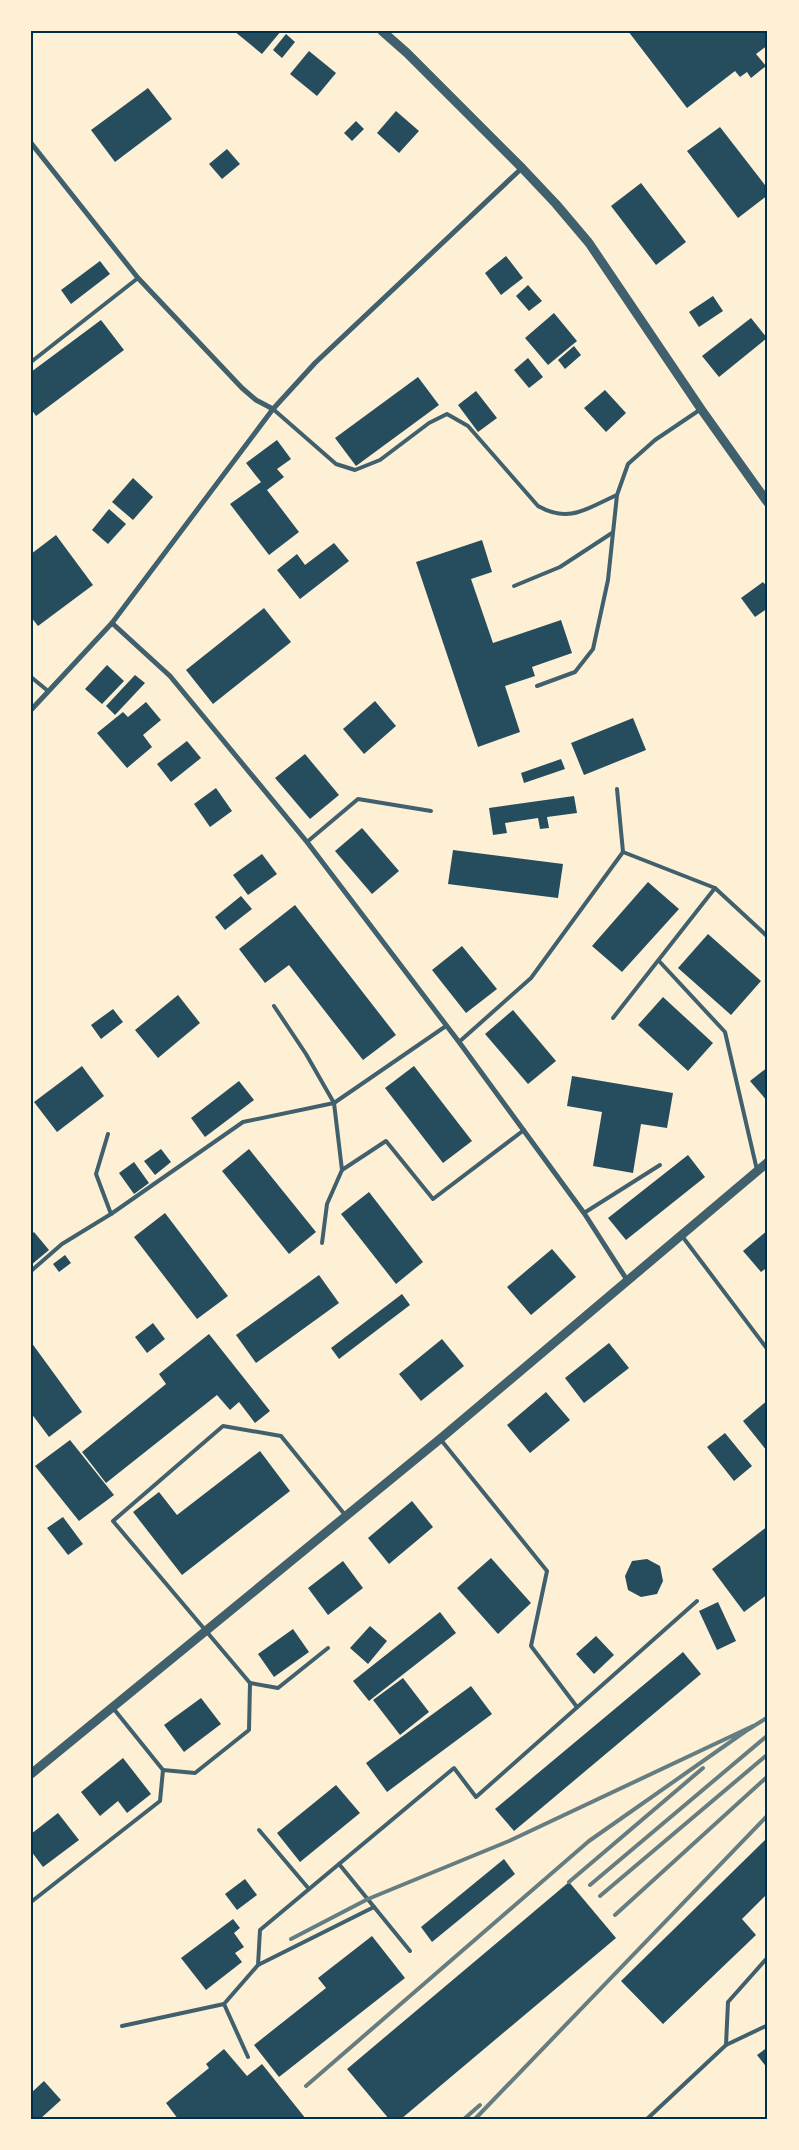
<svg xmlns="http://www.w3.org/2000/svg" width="799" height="2150" font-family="Ubuntu,sans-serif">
<rect width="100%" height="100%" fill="#fdf0d5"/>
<!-- building -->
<g fill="#264d5e">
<polygon points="234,31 281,31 262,54"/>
<polygon points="628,31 768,31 768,45 756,54 766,66 751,78 747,72 740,77 735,71 687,108"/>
<polygon points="286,34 295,42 282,58 273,50"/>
<polygon points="309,51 336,73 317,96 290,74"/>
<polygon points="148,88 172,119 115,162 91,130"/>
<polygon points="396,111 419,131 399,153 377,133"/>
<polygon points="356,121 364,129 352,141 344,133"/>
<polygon points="720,127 768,189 768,195 738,218 687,151"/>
<polygon points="227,149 240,164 222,179 209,164"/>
<polygon points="641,183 686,242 656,265 611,206"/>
<polygon points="506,256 523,278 501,295 485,273"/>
<polygon points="100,261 110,274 71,304 61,290"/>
<polygon points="528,285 542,301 529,311 516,296"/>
<polygon points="713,296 723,311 699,327 689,312"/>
<polygon points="554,313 577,341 548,365 525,338"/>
<polygon points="751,318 767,338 719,377 702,356"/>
<polygon points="101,320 124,350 36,416 31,409 31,372"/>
<polygon points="574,346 581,355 565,369 558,360"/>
<polygon points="528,358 543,377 529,388 514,370"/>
<polygon points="418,377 439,405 356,466 335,438"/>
<polygon points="605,390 626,413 606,432 584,408"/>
<polygon points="476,391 497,418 478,432 458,405"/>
<polygon points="277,440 291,459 277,469 284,477 267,490 299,532 269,555 230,504 261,482 246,463"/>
<polygon points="133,478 153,497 133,520 112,502"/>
<polygon points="109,509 126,524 108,544 92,530"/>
<polygon points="56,535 93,585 38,626 31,617 31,554"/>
<polygon points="482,540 492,572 471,579 493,643 561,620 572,653 532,667 535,676 505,686 520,732 478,747 416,562"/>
<polygon points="334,543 349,561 300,599 277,570 297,554 305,565"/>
<polygon points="763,582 768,588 768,608 755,617 741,598"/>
<polygon points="264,608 291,642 213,704 186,670"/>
<polygon points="107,665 124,681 102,704 85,689"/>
<polygon points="135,675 145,683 115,715 106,706"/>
<polygon points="375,701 396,726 364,754 343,729"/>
<polygon points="146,702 161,720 143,735 152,747 127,768 97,733 123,712 128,717"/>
<polygon points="633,718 646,750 584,775 571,743"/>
<polygon points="187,741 201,758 171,782 157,764"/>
<polygon points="305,754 339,795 310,819 275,778"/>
<polygon points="561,759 565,769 524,783 521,773"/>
<polygon points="216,788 232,811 210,827 194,804"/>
<polygon points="574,796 577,813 547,817 549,828 540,829 538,818 505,823 507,833 493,835 489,808"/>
<polygon points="362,828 399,871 372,894 335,851"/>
<polygon points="453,850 563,864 558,898 448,884"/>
<polygon points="262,854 277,874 248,895 233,875"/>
<polygon points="648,882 679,909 622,972 592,946"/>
<polygon points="241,896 252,909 225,930 215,917"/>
<polygon points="295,905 396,1035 363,1060 289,965 265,983 239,949"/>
<polygon points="708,934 761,981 731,1015 678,968"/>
<polygon points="462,946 497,989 466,1013 432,970"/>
<polygon points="178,995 200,1023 158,1058 135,1030"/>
<polygon points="663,997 713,1043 688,1071 638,1025"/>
<polygon points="113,1009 123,1022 101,1039 91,1025"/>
<polygon points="513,1010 556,1061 528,1084 485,1034"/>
<polygon points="82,1066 104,1096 57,1132 34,1102"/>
<polygon points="414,1066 472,1141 443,1163 385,1088"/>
<polygon points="768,1067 768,1102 750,1081"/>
<polygon points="572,1076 673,1093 667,1128 641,1124 633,1173 593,1166 602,1112 567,1106"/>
<polygon points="239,1081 254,1100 205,1137 191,1118"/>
<polygon points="161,1149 171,1162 155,1175 144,1161"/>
<polygon points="249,1149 316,1232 289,1254 222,1171"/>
<polygon points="688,1155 705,1177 626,1240 608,1218"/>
<polygon points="134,1162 149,1183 134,1194 119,1173"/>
<polygon points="369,1192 423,1262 396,1284 341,1214"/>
<polygon points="165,1213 228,1296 197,1319 134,1237"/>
<polygon points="768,1230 768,1267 761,1272 743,1251"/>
<polygon points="34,1232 49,1250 31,1265 31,1235"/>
<polygon points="552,1249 576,1277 531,1315 507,1287"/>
<polygon points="65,1255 71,1263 59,1272 53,1264"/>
<polygon points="319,1275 339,1303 256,1363 236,1335"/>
<polygon points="402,1294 410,1305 339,1359 331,1348"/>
<polygon points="153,1323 165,1339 147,1353 135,1337"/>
<polygon points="209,1334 270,1411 255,1423 239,1402 230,1410 217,1395 106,1483 82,1452 166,1384 159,1374"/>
<polygon points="442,1339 464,1366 421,1401 399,1374"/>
<polygon points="31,1342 82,1412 49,1437 31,1413"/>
<polygon points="609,1343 629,1368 584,1403 565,1378"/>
<polygon points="546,1392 570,1420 530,1453 507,1425"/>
<polygon points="768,1400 768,1450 767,1451 743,1421"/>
<polygon points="725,1433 752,1466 734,1481 707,1447"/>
<polygon points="70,1440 114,1495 79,1521 35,1466"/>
<polygon points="260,1451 290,1491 182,1575 133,1512 159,1492 177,1515"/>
<polygon points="412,1501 433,1527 389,1564 368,1538"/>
<polygon points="63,1517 83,1544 68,1555 47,1528"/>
<polygon points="768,1526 768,1594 744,1612 712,1569"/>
<polygon points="491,1558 531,1603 498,1634 457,1588"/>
<polygon points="647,1559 660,1566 663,1581 657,1594 641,1597 628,1590 625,1576 632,1561"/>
<polygon points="343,1561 363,1588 328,1615 308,1588"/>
<polygon points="718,1602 736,1641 717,1650 699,1611"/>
<polygon points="440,1612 456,1633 369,1701 353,1681"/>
<polygon points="370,1626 387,1641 368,1664 350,1648"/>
<polygon points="293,1629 309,1652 274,1677 258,1654"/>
<polygon points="596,1636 614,1655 594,1674 576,1654"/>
<polygon points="683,1652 701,1674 514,1831 495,1809"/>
<polygon points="403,1678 429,1712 400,1735 373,1700"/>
<polygon points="471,1686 492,1714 387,1792 366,1763"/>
<polygon points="201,1698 221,1724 184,1752 164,1725"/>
<polygon points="123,1758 151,1794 127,1813 118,1801 100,1816 81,1792"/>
<polygon points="336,1785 360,1813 300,1862 277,1833"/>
<polygon points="58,1813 79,1840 43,1867 31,1851 31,1834"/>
<polygon points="768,1837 768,1893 742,1919 756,1935 663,2024 621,1981"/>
<polygon points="504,1859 515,1874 432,1942 421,1927"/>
<polygon points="245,1879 257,1895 237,1910 225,1894"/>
<polygon points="569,1882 616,1938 401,2119 389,2119 347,2069"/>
<polygon points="233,1919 240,1928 234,1933 244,1947 235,1953 242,1962 206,1990 181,1958"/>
<polygon points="372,1936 405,1978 279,2077 254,2045 326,1988 318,1978"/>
<polygon points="768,2047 768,2069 757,2055"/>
<polygon points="224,2049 247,2076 262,2064 306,2119 178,2119 166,2103 209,2068 206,2064"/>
<polygon points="44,2081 61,2100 40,2119 31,2119 31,2093"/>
</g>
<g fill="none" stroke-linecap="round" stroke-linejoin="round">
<!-- service -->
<g stroke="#3f606c" stroke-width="4">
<polyline points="31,362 138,278"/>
<path d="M273,409L336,464L355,470L380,460L429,423L447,414L468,426L538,506C570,524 587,508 617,495"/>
<polyline points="514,586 560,567 612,533"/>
<polyline points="31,677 48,691"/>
<polyline points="537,686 575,672 593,649 608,580 617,495 628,464 655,440 701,409"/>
<polyline points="307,842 358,799 431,811"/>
<polyline points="715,888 768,937"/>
<polyline points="659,961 725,1032 757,1170"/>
<polyline points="274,1006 306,1054 334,1103 446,1026"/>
<polyline points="613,1018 715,888 623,852"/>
<polyline points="459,1042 531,978 623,852 617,789"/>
<polyline points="108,1134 96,1174 111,1214 243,1122 334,1103 342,1170 386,1141 433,1199 524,1130"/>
<polyline points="584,1213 660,1165"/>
<polyline points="682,1236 768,1350"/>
<polyline points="322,1243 327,1204 342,1170"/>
<polyline points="31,1271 62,1244 111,1214"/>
<polyline points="441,1440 547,1571 531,1646 577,1707"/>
<polyline points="250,1683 113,1521 223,1426 281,1436 346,1516"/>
<polyline points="113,1708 163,1770"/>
<polyline points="259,1830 309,1889"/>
<polyline points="339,1864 410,1951"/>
<polyline points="31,1902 160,1801 163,1770 195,1773 249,1730 250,1683 278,1688 328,1648"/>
<polyline points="258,1965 374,1907"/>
<polyline points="122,2026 224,2004"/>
<polyline points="726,2045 728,2002 768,1957"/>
<polyline points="248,2057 224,2004 258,1965 260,1930 454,1768 476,1797 697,1601"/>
<polyline points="647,2119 726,2045 768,2025"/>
</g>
<!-- minor -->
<g stroke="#3f606c" stroke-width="5">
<polyline points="31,143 138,278 242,388 256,400 273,409"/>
<polyline points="112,623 170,676 307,842 459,1042 584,1213 627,1280"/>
<polyline points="31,710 112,623 273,409 315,363 522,168"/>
</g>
<!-- tertiary -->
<g stroke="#3f606c" stroke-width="9">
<polyline points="382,31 407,53 522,168 556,204 589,243 701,409 768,503"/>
<polyline points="31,1774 440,1439 768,1162"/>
</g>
<!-- rail -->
<g stroke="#657d81" stroke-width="4">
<polyline points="749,1729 768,1717"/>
<polyline points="569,1882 703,1768"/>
<polyline points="590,1885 768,1735"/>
<polyline points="600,1896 768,1754"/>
<polyline points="615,1915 768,1776"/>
<polyline points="291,1939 368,1899 509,1841 753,1726 589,1841 306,2086"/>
<polyline points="464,2119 480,2105"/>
<polyline points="475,2119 768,1815"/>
</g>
</g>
<!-- border -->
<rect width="799" height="2150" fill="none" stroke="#fdf0d5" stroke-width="65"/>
<rect x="32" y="32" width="734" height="2086" fill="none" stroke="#003049" stroke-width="2"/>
</svg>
